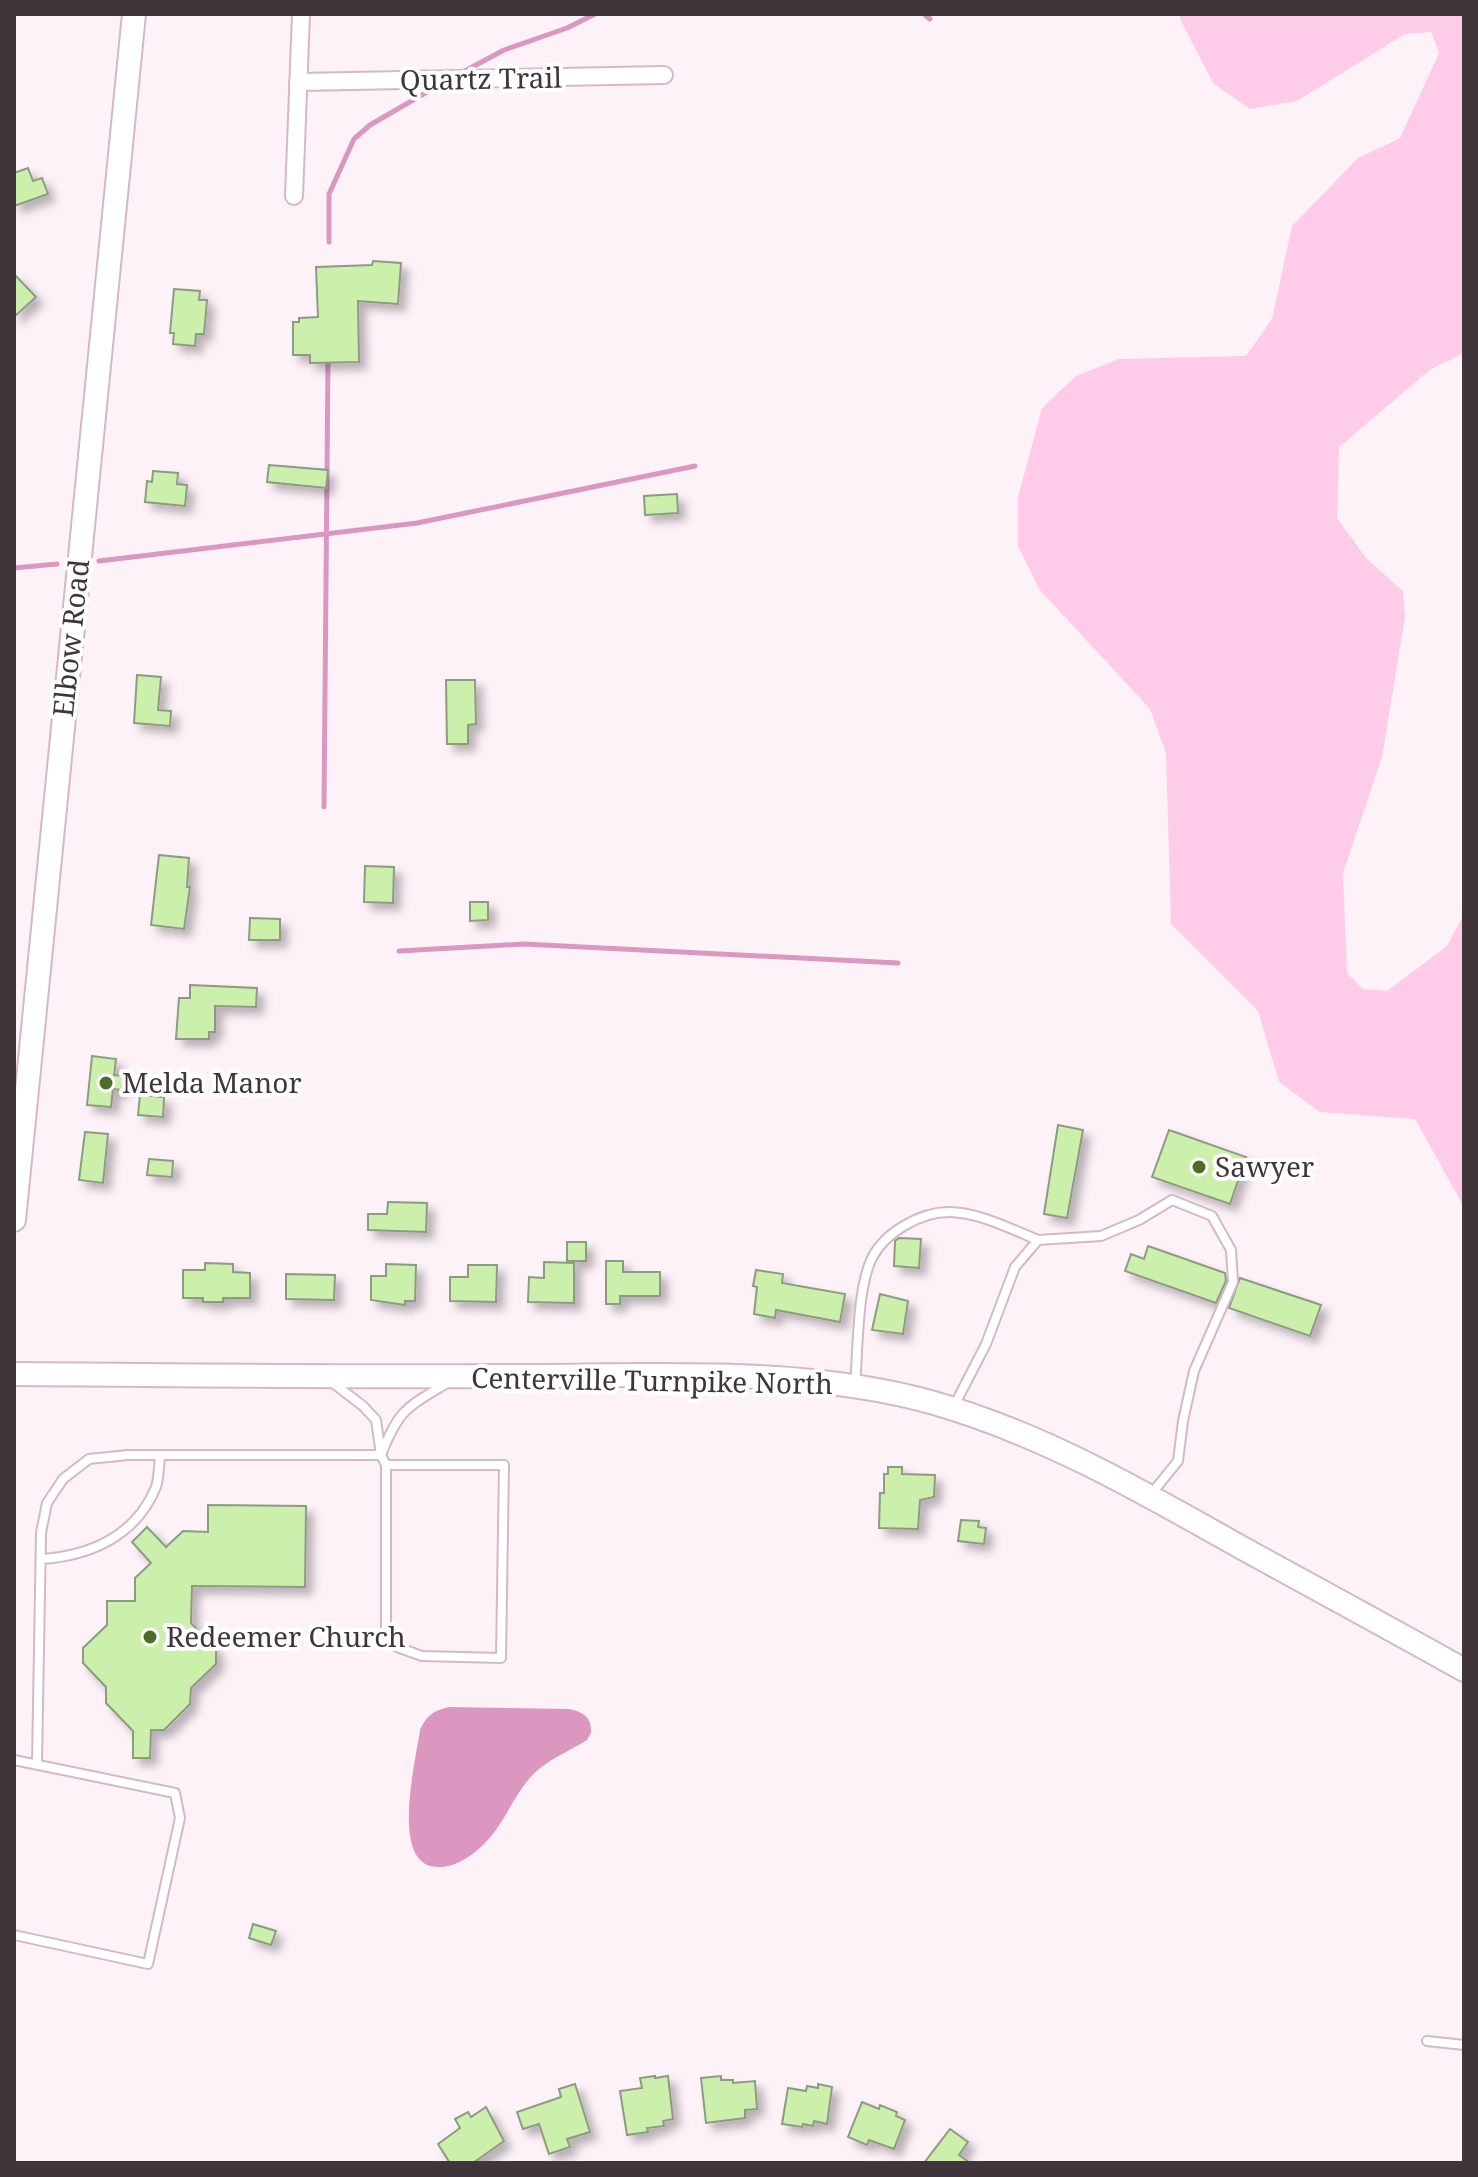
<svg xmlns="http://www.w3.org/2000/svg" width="1478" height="2177" font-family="'Noto Serif',serif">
<defs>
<filter id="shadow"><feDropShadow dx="7" dy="7" stdDeviation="4" flood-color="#0004"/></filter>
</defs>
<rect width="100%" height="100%" fill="#fef2f9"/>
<!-- green -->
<polygon fill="#fecbe9" points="1181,14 1464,14 1464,353 1431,369 1339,447 1337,518 1366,558 1403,591 1405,617 1382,757 1343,873 1347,973 1363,989 1387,991 1447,946 1464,914 1464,1207 1415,1119 1320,1112 1279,1082 1258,1011 1171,924 1166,753 1150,709 1039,589 1018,546 1018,497 1042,408 1076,376 1119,359 1246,356 1272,319 1292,226 1358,158 1400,138 1439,53 1431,32 1405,34 1297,101 1250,109 1213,83 1180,19"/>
<!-- water -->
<path fill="#db97c0" d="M449,1707L569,1709C583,1712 592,1717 591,1733L587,1740C571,1750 554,1757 539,1769C515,1789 507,1821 485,1843C473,1855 456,1868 437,1867C389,1866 416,1760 420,1730C427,1715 433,1711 449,1707Z"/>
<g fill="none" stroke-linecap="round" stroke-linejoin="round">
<!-- stream -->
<g stroke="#db97c0" stroke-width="5">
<polyline points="924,14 930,19"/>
<polyline points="461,73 504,50 567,28 595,14"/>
<polyline points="329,242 329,194 354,139 370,125 439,85"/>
<polyline points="99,561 417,523 695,466"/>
<polyline points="14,568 57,564"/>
<polyline points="324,807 328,360"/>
<polyline points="399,951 524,944 898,963"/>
</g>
</g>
<!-- building -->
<g fill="#ccf0ac" stroke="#8e9b83" stroke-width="2" filter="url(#shadow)">
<polygon points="28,168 33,181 42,178 48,194 14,206 14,173"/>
<polygon points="373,261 401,263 398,304 358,301 359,362 310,363 310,355 293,355 293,322 299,322 299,318 318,317 316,267 372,265"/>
<polygon points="14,274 36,297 14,317"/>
<polygon points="174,289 200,291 199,300 207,300 204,334 196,334 195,346 173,344 174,333 170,333"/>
<polygon points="269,465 328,470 326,488 267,482"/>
<polygon points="153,471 178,473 177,484 187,485 185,506 145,502 147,481 152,482"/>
<polygon points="677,494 678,513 645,515 644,496"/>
<polygon points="137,675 161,677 158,710 171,711 170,726 134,723"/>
<polygon points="446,680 475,680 476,724 468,725 468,744 447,744"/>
<polygon points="159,855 189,858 187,887 190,887 184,929 151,925"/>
<polygon points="365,866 394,867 393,903 364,902"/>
<polygon points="470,902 488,902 488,920 470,921"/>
<polygon points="250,918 280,919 280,940 249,940"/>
<polygon points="190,985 257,988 256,1007 215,1006 215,1032 209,1032 209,1039 176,1039 179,998 190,998"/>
<polygon points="92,1056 116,1059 114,1075 124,1076 122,1090 113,1089 111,1107 87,1105"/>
<polygon points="140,1095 164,1097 163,1117 138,1115"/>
<polygon points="1058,1125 1083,1130 1067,1218 1044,1214"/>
<polygon points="1169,1130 1246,1157 1230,1204 1152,1177"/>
<polygon points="85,1132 108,1134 103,1183 79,1180"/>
<polygon points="149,1159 173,1161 172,1177 147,1175"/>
<polygon points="388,1202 427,1203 426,1232 368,1230 368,1214 387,1214"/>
<polygon points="899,1238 921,1239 919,1268 894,1266 895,1241"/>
<rect x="567" y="1242" width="19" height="19"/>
<polygon points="1148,1246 1225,1273 1226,1281 1216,1303 1125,1271 1131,1254 1144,1259"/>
<polygon points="606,1261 623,1261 623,1272 660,1272 660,1296 620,1296 620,1304 606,1304"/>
<polygon points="544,1262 574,1263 574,1303 528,1302 529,1277 544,1278"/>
<polygon points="205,1263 233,1264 233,1272 250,1273 250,1298 223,1298 223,1302 203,1302 203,1298 183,1298 183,1270 205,1270"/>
<polygon points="386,1264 416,1265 415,1301 405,1301 405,1305 371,1300 371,1276 386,1276"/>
<polygon points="468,1265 497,1265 496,1302 450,1301 450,1277 468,1277"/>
<polygon points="756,1270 783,1274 782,1283 845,1294 840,1322 776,1310 775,1318 754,1314 757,1287 753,1286"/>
<polygon points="286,1274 335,1275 334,1300 286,1299"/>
<polygon points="1240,1278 1321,1305 1310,1336 1229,1308"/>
<polygon points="880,1294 908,1301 903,1334 872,1330"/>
<polygon points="888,1467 902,1467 902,1474 935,1475 934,1497 920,1500 918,1529 879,1528 880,1493 884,1493 884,1474 888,1474"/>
<polygon points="208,1505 306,1506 305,1587 192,1586 191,1623 216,1650 216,1664 191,1688 190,1704 164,1730 151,1730 150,1758 133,1758 133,1731 106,1703 106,1687 83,1663 83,1648 107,1625 107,1601 135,1601 135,1578 151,1563 132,1542 147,1527 166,1547 183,1531 208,1532"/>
<polygon points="961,1520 979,1521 978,1527 986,1528 984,1544 958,1541"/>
<polygon points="253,1924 276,1931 271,1945 249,1938"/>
<polygon points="655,2076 655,2078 668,2076 673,2119 663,2121 664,2126 647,2128 648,2132 627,2135 620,2091 642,2088 640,2078"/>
<polygon points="721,2076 721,2080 733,2080 733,2083 755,2081 757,2109 745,2110 745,2118 706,2123 701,2078"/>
<polygon points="575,2084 590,2132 567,2139 570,2147 549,2154 539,2124 523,2129 517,2112 561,2097 559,2089"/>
<polygon points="818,2084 832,2087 827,2124 814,2121 813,2126 803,2124 802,2127 782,2124 788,2088 806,2091 807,2086 818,2088"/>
<polygon points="862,2102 879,2109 880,2105 897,2112 896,2116 905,2120 894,2149 869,2140 867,2145 848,2137"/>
<polygon points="486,2107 504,2141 473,2163 450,2163 438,2144 460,2128 455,2119 468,2112 471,2117"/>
<polygon points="950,2129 968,2142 959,2155 970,2163 924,2163"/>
</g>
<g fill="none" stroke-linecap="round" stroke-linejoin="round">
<defs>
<g id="service">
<path d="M333,1383L363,1406L376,1420L381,1455C399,1409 406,1408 447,1383"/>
<path d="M855,1386C858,1351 857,1288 872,1258C885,1232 921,1212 949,1212C978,1212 1011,1229 1038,1240"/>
<polyline points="953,1408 986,1344 1015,1267 1038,1240 1101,1236 1139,1220 1172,1200 1212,1216 1231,1250 1233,1282 1194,1371 1183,1421 1178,1461 1152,1493"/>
<polygon points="386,1465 504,1465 501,1658 422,1656 397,1647 386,1630"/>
<path d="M41,1559C90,1556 136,1536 156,1487C159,1478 159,1465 160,1456"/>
<polyline points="14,1760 175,1793 180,1818 148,1964 14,1935"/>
<polyline points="37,1764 41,1533 47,1503 63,1479 89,1459 128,1455 381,1455 386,1465"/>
<polyline points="1427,2041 1464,2045"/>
</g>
<g id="minor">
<polyline points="298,82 664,75"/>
<polyline points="294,196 301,14"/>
</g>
<g id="secondary">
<polyline points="14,1220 134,14"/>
<path d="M14,1374C182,1375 349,1377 517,1376C651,1376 805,1366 934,1403C1045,1435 1143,1492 1244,1549C1317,1589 1391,1629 1464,1670"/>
</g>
</defs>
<!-- service casing -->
<use href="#service" stroke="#d4b8c8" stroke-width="12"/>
<!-- minor casing -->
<use href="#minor" stroke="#d4b8c8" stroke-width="20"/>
<!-- secondary casing -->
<use href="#secondary" stroke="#d4b8c8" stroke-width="26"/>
<!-- service -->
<use href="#service" stroke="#fff" stroke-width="8"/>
<!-- minor -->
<use href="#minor" stroke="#fff" stroke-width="16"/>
<!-- secondary -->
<use href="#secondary" stroke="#fff" stroke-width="22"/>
</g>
<!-- markers -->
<g fill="#4c6d25" stroke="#fff" stroke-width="3">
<circle cx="106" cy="1083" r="8"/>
<circle cx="1199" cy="1167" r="8"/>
<circle cx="150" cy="1637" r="8"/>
</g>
<g text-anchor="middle" stroke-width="8" stroke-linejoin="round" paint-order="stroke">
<!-- street labels -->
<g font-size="28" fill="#40353b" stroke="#fff">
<text transform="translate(481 79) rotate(-1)" y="10">Quartz Trail</text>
<text transform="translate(71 638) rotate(-84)" y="10">Elbow Road</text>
<text transform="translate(652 1381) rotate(1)" y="10">Centerville Turnpike North</text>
</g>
<!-- poi labels -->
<g font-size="28" fill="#40353b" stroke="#fff" text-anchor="start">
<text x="122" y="1093">Melda Manor</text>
<text x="1215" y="1177">Sawyer</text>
<text x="166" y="1647">Redeemer Church</text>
</g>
</g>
<!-- border -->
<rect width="1478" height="2177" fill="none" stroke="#40353b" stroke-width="32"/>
</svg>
